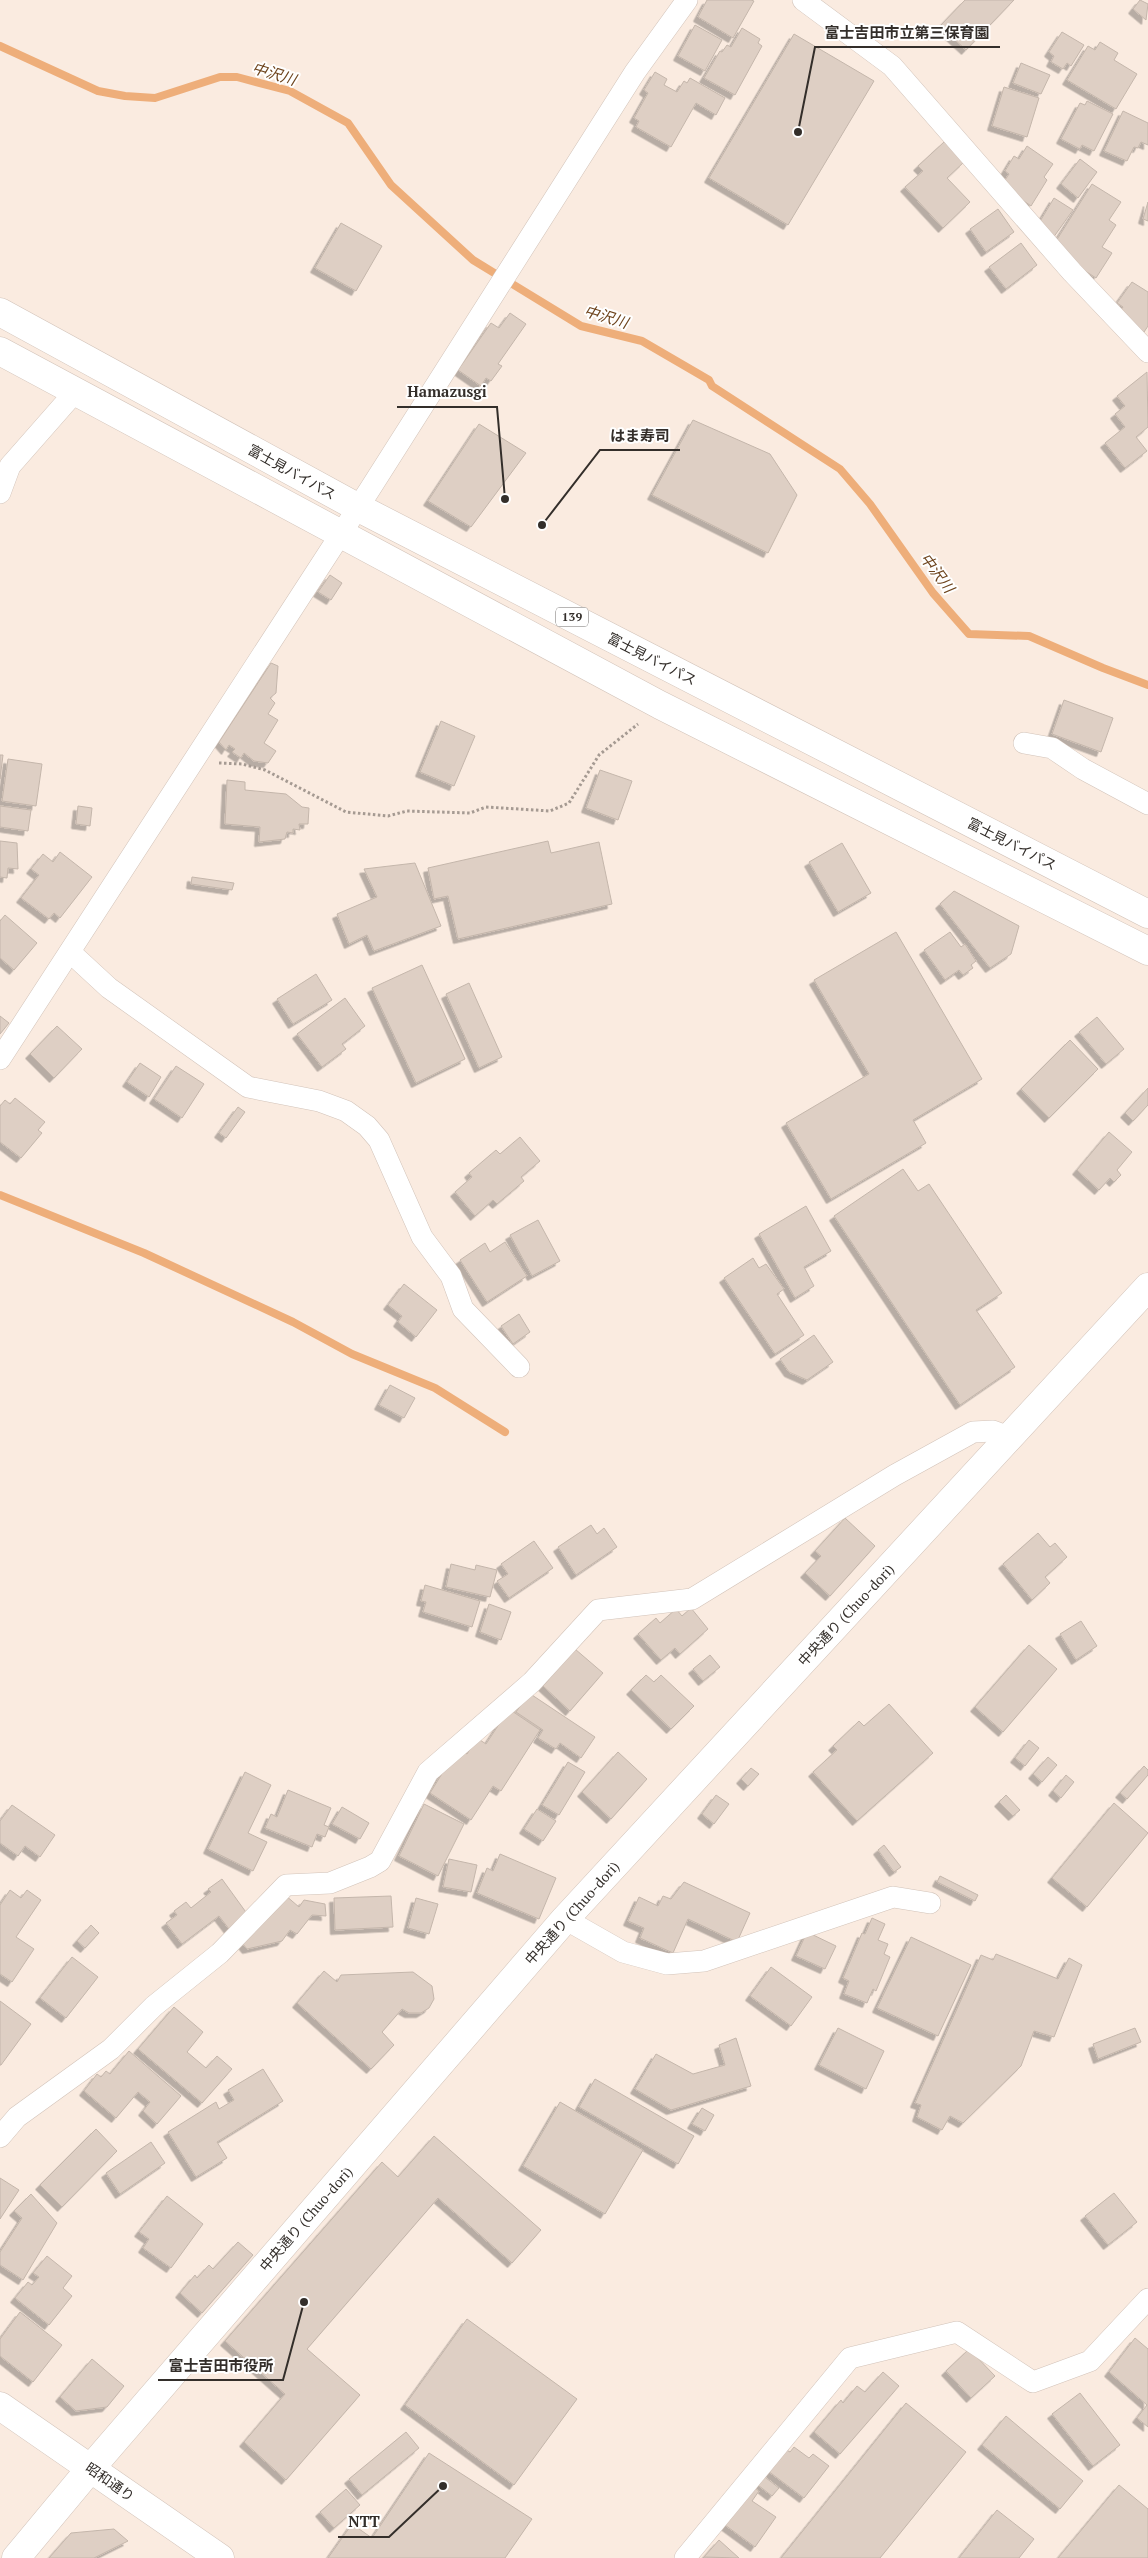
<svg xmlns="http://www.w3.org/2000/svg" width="1148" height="2558" font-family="'PT Serif','Noto Sans JP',serif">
<defs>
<filter id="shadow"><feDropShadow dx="-4.5" dy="4.5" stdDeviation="0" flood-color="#0004"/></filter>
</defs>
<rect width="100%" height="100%" fill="#faebe0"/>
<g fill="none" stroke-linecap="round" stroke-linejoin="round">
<!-- stream -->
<g stroke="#eeae7a" stroke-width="8">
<polyline points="0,46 98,91 125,96 155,98 220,77 237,77 290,91 348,123 391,185 473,260 581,326 642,341 709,380 712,386 840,469 870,504 933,593 969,634 1029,636 1103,668 1148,685"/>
<polyline points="0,1195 144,1253 293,1322 352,1354 435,1388 505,1432"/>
</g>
</g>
<!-- building -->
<g fill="#decfc4" stroke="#c4b6ab" filter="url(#shadow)">
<polygon points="707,0 751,0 754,1 733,38 698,17"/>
<polygon points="965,0 1014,0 966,50 940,26"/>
<polygon points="1140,0 1148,4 1146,20 1133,9"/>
<polygon points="695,25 722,40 705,71 678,56"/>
<polygon points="742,28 760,39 758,43 762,46 735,95 704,78 720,51 722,52 727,45 731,47"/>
<polygon points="1062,32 1084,45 1071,66 1067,63 1063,69 1051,62 1054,56 1049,52"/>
<polygon points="794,34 874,81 788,225 709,178"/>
<polygon points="1100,42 1118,53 1114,60 1137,74 1116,109 1067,80 1088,46 1095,50"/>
<polygon points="1021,63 1050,75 1041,94 1013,83"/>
<polygon points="655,72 667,79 664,85 677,92 684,81 687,83 690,78 725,98 716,115 696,103 671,147 636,127 639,121 634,118 648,93 644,90"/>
<polygon points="1004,87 1039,98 1027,137 992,126"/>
<polygon points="1087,101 1113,114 1094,151 1082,145 1080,149 1061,139 1080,103 1085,105"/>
<polygon points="1123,111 1148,123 1148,145 1141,142 1138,148 1134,147 1127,161 1104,151"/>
<polygon points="944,142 964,162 947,178 970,202 943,228 905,187 923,171 918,166"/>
<polygon points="1027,146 1053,164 1044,177 1047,180 1031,206 1017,196 1005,180 1009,174 1005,171 1014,156 1019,159"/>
<polygon points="1080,159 1097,172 1078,198 1061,184"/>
<polygon points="1092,184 1121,202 1109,220 1116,225 1102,247 1112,253 1096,278 1070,261 1056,241"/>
<polygon points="1054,198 1073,210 1053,238 1039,223"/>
<polygon points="1148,202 1148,221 1143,219"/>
<polygon points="998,209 1014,232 986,252 970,229"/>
<polygon points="341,223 382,246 356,291 315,268"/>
<polygon points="1021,243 1037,265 1006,289 989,267"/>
<polygon points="1132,282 1148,292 1148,326 1144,332 1118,314 1123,307 1117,303"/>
<polygon points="510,313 526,324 498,364 502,366 491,381 486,378 481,386 458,370 491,323 499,328"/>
<polygon points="1147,372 1148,427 1136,437 1147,451 1125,468 1105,443 1125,427 1115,414 1125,406 1117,396"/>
<polygon points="693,420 770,454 797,495 768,553 652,495"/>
<polygon points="479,424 526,453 471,527 428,501"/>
<polygon points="330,575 342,583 331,600 318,592"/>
<polygon points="271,663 278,666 276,693 270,698 275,703 268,714 278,720 264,743 276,751 268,763 254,761 244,753 241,758 232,752 235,749 229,745 226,750 219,742"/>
<polygon points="1064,700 1113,718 1101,752 1052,734"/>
<polygon points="441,721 475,736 454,786 420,772"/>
<polygon points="0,755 3,755 0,779"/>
<polygon points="8,759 42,764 36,806 2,801"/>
<polygon points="600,770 632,781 618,820 586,808"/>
<polygon points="227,780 245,782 245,790 286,794 302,807 309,808 308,824 299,824 300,830 293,829 293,833 287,832 285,839 259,842 260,827 225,824"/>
<polygon points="0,806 31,810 28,831 0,827"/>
<polygon points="78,806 92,808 90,826 76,824"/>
<polygon points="0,841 17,843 18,869 8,868 7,878 0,877"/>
<polygon points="548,841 551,853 599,842 612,904 458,939 448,896 434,899 428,868"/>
<polygon points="842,843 871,893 838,912 809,862"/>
<polygon points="60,852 92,877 60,918 54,913 49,919 21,898 39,875 31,869 43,854 53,862"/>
<polygon points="415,863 441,926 374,951 367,935 349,944 337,914 377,897 364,869"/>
<polygon points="192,877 234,883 232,890 191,884"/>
<polygon points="954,891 1019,926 1011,954 990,968 940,904"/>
<polygon points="5,915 37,943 14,970 0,958 0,921"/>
<polygon points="896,932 982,1079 913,1120 926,1143 831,1199 786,1123 869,1074 814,980"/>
<polygon points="950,932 961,947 965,944 976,961 971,965 973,968 963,975 959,970 945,980 924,950"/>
<polygon points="422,965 465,1059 416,1083 372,988"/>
<polygon points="316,974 332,1000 293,1024 277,999"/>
<polygon points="469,983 502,1057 479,1068 446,994"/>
<polygon points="345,998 365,1026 342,1044 346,1049 322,1067 297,1034"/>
<polygon points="0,1016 9,1023 0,1034"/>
<polygon points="1097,1017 1124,1049 1106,1064 1079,1032"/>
<polygon points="57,1026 82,1049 54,1078 30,1054"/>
<polygon points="1070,1040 1098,1069 1049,1118 1021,1089"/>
<polygon points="140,1063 161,1077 149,1097 127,1082"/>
<polygon points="176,1066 204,1084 182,1118 154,1099"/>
<polygon points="1148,1088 1148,1105 1133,1121 1125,1113"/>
<polygon points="15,1098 45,1122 38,1130 42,1133 21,1158 0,1142 0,1106 5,1100 10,1104"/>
<polygon points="238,1107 245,1112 226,1138 219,1133"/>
<polygon points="1109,1132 1132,1152 1117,1170 1121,1175 1114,1182 1110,1178 1099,1190 1077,1170"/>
<polygon points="520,1137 540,1161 521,1177 524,1181 497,1204 493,1200 475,1216 455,1192 472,1177 469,1173 496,1150 500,1154"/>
<polygon points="903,1169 918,1191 929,1184 1002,1293 976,1310 1015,1367 960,1405 834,1216"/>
<polygon points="806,1206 831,1251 804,1267 814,1286 795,1298 759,1234"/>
<polygon points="538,1220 560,1261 532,1276 510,1235"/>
<polygon points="505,1242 527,1276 487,1302 460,1260 485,1243 490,1252"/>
<polygon points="753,1258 759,1268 766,1264 784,1289 777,1294 804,1335 775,1354 724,1278"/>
<polygon points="404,1284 437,1310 416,1337 398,1322 402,1316 388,1305"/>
<polygon points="519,1314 530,1332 513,1344 501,1326"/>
<polygon points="814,1335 833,1362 807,1380 789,1372 780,1359"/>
<polygon points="390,1385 415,1398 404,1418 379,1405"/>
<polygon points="845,1518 875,1546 830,1596 805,1573 821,1556 815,1551"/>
<polygon points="591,1525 597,1534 604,1528 617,1547 576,1575 558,1547"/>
<polygon points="1038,1533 1050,1547 1055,1543 1067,1557 1045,1577 1050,1583 1032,1600 1003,1564"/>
<polygon points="534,1541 553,1568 509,1598 497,1581 508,1574 501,1564"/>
<polygon points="451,1564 475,1570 476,1565 497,1570 490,1597 446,1587"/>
<polygon points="425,1585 480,1601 472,1627 423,1612 426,1602 421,1601"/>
<polygon points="489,1604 511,1612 501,1640 480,1632"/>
<polygon points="691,1608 708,1629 680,1654 675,1648 661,1660 638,1634 656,1618 660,1623 676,1609 682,1616"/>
<polygon points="1081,1621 1097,1646 1076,1660 1060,1634"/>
<polygon points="1029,1645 1057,1669 1003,1732 975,1707"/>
<polygon points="575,1649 603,1673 570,1711 543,1686"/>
<polygon points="710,1655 720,1667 703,1681 693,1669"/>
<polygon points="646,1675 654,1682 661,1675 694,1706 671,1729 631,1690"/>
<polygon points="529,1693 595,1737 581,1758 560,1743 556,1749 538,1738 543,1730 516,1712"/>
<polygon points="889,1704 933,1753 857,1821 813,1772 837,1750 833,1746 859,1721 864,1726"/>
<polygon points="509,1709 540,1730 501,1791 493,1786 471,1820 430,1793 458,1748 467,1754 477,1738 486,1744"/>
<polygon points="1029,1740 1039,1748 1025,1766 1015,1758"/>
<polygon points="618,1752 647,1779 611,1819 582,1792"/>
<polygon points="1048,1757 1057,1765 1042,1782 1033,1774"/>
<polygon points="568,1762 585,1772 559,1815 542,1805"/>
<polygon points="1144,1766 1148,1770 1148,1775 1127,1799 1120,1793"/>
<polygon points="751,1768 759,1774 748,1786 741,1779"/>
<polygon points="245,1772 271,1785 248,1833 267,1842 253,1871 208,1849"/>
<polygon points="1066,1775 1074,1782 1061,1798 1053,1791"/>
<polygon points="288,1790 331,1808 324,1825 329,1827 325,1837 317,1834 312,1847 265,1828 271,1814 277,1817"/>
<polygon points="716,1795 729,1804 714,1824 702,1814"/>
<polygon points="1006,1795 1020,1810 1013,1816 999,1802"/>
<polygon points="1114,1803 1148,1833 1087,1907 1052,1878"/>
<polygon points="424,1804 464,1824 438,1876 399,1856"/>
<polygon points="12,1805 55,1835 40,1857 25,1846 18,1856 0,1843 0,1821"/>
<polygon points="342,1807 369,1823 360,1839 332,1824"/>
<polygon points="537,1809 556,1821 543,1841 524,1829"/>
<polygon points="884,1845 901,1867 894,1872 878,1850"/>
<polygon points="500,1854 556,1878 539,1919 477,1893 487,1868 493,1871"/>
<polygon points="449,1859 477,1865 471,1892 443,1887"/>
<polygon points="940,1876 978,1895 975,1901 937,1882"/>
<polygon points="222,1879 248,1915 229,1929 219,1916 182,1944 166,1923 177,1915 174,1911 186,1902 191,1908 211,1892 208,1889"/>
<polygon points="684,1882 750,1913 737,1942 688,1919 673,1953 640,1938 644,1928 628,1921 639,1897 658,1906 663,1896 671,1899"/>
<polygon points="10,1890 21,1898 27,1890 41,1900 16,1937 34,1949 12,1982 0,1974 0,1905"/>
<polygon points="285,1895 299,1907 304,1900 325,1904 326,1916 312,1915 297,1934 290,1930 282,1941 247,1949 242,1943"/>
<polygon points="391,1896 393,1927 335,1930 334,1898"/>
<polygon points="416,1898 438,1904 429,1934 408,1928"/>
<polygon points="872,1918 885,1924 878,1940 888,1944 884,1954 890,1957 876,1991 873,1989 867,2003 844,1994 849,1981 843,1978 862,1933 865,1934"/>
<polygon points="91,1925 99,1933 85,1948 77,1941"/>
<polygon points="807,1932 836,1946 825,1969 796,1956"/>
<polygon points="911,1937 971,1965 938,2036 877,2008"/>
<polygon points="996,1954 1058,1979 1069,1958 1082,1965 1054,2037 1034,2031 1021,2066 963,2123 950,2116 942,2130 917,2117 921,2105 915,2103 981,1955 993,1960"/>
<polygon points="72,1957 98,1977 66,2018 40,1998"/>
<polygon points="771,1967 812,1997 791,2026 750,1996"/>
<polygon points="324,1971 337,1982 341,1975 413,1972 432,1986 434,1999 429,2008 421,2013 409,2013 402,2009 382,2032 394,2045 371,2069 297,2003"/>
<polygon points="0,2001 31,2024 1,2065 0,2065"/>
<polygon points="174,2007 203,2032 187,2052 206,2068 217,2056 232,2069 202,2103 138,2049"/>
<polygon points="838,2028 884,2051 866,2089 819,2065"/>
<polygon points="1135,2028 1141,2042 1098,2059 1093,2044"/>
<polygon points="736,2038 751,2086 671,2110 635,2089 656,2054 693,2074 725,2065 719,2045"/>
<polygon points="129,2051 181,2096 157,2124 143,2111 150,2102 138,2092 116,2118 84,2091 97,2074 101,2077 106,2071 110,2074"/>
<polygon points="263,2069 283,2101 217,2142 227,2158 196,2177 168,2132 216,2102 219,2109 234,2100 228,2090"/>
<polygon points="595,2079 694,2136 678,2164 579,2107"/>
<polygon points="560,2102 643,2150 605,2214 523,2166"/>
<polygon points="702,2108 714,2115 705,2131 692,2124"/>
<polygon points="96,2129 117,2151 62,2207 40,2185"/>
<polygon points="434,2136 541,2230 512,2263 438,2198 307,2349 360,2395 286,2480 244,2442 285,2394 225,2341 382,2162 398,2177"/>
<polygon points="151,2142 165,2163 120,2194 106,2173"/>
<polygon points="0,2178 19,2190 0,2219"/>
<polygon points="1114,2193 1137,2222 1108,2245 1085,2216"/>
<polygon points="31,2194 57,2223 23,2280 0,2265 0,2252 22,2218 14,2211"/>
<polygon points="167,2196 203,2224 171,2268 143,2248 149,2239 139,2232"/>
<polygon points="238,2242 253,2255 202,2313 180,2293 195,2275 197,2278 209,2265 213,2269"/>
<polygon points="47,2256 72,2276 63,2288 72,2296 49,2325 15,2298 28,2282 32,2285 39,2277 33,2273"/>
<polygon points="20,2312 62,2345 33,2382 0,2356 0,2339"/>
<polygon points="467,2319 577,2399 514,2485 405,2405"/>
<polygon points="1135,2338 1148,2349 1148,2427 1137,2418 1147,2405 1109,2372"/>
<polygon points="969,2349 995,2376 971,2398 946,2371"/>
<polygon points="92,2359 124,2386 107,2407 76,2411 60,2397"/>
<polygon points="883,2372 899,2386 840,2454 814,2432 841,2400 843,2403 857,2386 865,2392"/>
<polygon points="1080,2393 1120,2445 1093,2466 1052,2414"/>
<polygon points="906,2403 966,2452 880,2558 781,2558"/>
<polygon points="1006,2416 1083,2481 1060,2509 982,2445"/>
<polygon points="406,2432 419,2448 362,2495 349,2479"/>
<polygon points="794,2447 809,2458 813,2454 829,2466 804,2498 768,2471 785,2449 790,2452"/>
<polygon points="429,2453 532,2519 505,2558 328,2558 352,2524 372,2538"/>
<polygon points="761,2474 779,2488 772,2496 754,2482"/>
<polygon points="1119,2485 1148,2509 1148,2558 1058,2558"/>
<polygon points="752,2486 759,2491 752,2501 776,2517 755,2547 725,2525"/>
<polygon points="346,2489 360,2505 334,2528 320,2512"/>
<polygon points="997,2510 1034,2539 1019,2558 959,2558"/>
<polygon points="114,2529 128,2541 94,2558 49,2558 71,2533"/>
<polygon points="719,2540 739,2558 704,2557"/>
</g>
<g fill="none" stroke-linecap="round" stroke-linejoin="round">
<defs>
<g id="street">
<polyline points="803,0 892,66 1072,272 1148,352"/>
<polyline points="0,493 10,466 75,392"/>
<polyline points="1024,743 1052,748 1083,769 1148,804"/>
<polyline points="70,952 109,988 248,1087 319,1101 346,1111 367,1126 379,1140 422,1237 451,1276 463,1309 519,1367"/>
<polyline points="0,1059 370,489 635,72 687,0"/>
<polyline points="565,1919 623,1952 667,1964 704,1961 893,1897 930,1903"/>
<polyline points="0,2137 17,2117 111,2049 154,2006 220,1953 286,1885 330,1883 370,1867 380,1861 428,1772 532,1682 598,1610 692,1599 895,1475 973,1432 993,1431 1009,1437"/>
<polyline points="685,2558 850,2358 957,2332 1033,2382 1090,2361 1148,2299"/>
</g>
<g id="secondary">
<polyline points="0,2406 220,2558"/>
<polyline points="16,2558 90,2469 565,1919 1148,1287"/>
</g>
<g id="highway">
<polyline points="0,312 357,507 1148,914"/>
<polyline points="0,351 660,705 1148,951"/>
</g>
</defs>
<!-- street casing -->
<use href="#street" stroke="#d2c3b9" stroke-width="22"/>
<!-- secondary casing -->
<use href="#secondary" stroke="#d2c3b9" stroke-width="29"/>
<!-- highway casing -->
<use href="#highway" stroke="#d2c3b9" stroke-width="29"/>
<!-- path -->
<polyline stroke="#a59a92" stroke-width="3" stroke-dasharray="2.5 2.5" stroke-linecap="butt" points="219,763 242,764 265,770 346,812 388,816 407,811 470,813 486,807 550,811 569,803 599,755 638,724"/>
<!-- street -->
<use href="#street" stroke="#fff" stroke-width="21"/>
<!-- secondary -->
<use href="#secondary" stroke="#fff" stroke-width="28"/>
<!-- highway -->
<use href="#highway" stroke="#fff" stroke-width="28"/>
</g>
<g text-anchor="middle" stroke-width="4" stroke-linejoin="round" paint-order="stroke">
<!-- shield labels -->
<rect fill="#fff" stroke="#706d6a" stroke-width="1" x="556" y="607.5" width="32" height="19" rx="4"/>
<g font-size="12" font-weight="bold" fill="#332e2a">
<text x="572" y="621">139</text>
</g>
<!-- street labels -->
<g font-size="14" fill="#332e2a" stroke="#fff">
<text transform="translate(292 472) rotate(29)" y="5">富士見バイパス</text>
<text transform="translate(652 659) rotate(27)" y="5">富士見バイパス</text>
<text transform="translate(1012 844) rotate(27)" y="5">富士見バイパス</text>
<text transform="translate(846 1615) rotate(-47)" y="5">中央通り (Chuo-dori)</text>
<text transform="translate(572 1913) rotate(-48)" y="5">中央通り (Chuo-dori)</text>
<text transform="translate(306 2219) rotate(-49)" y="5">中央通り (Chuo-dori)</text>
<text transform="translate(110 2482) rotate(35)" y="5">昭和通り</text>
</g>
<!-- water labels -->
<g font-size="15" font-style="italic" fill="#6e441d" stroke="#fff">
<text transform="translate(274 74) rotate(17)" y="5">中沢川</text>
<text transform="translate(606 317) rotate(17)" y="5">中沢川</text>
<text transform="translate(937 573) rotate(53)" y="5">中沢川</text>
</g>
</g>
<!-- callouts -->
<path fill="none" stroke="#332e2a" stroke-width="2" d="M798 132L815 47H1000M505 499L497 407H397M542 525L600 450H680M304 2302L283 2380H158M443 2486L389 2537H338"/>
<g fill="#332e2a" stroke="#fff" stroke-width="2">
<circle cx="798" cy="132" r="5"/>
<circle cx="505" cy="499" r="5"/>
<circle cx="542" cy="525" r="5"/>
<circle cx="304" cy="2302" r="5"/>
<circle cx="443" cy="2486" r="5"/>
</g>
<g font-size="15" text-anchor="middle" font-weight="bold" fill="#332e2a" stroke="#fff" stroke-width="4" stroke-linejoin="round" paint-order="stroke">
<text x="907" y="38">富士吉田市立第三保育園</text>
<text x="447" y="397">Hamazusgi</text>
<text x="640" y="441">はま寿司</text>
<text x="221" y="2371">富士吉田市役所</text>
<text x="364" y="2527">NTT</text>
</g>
</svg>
